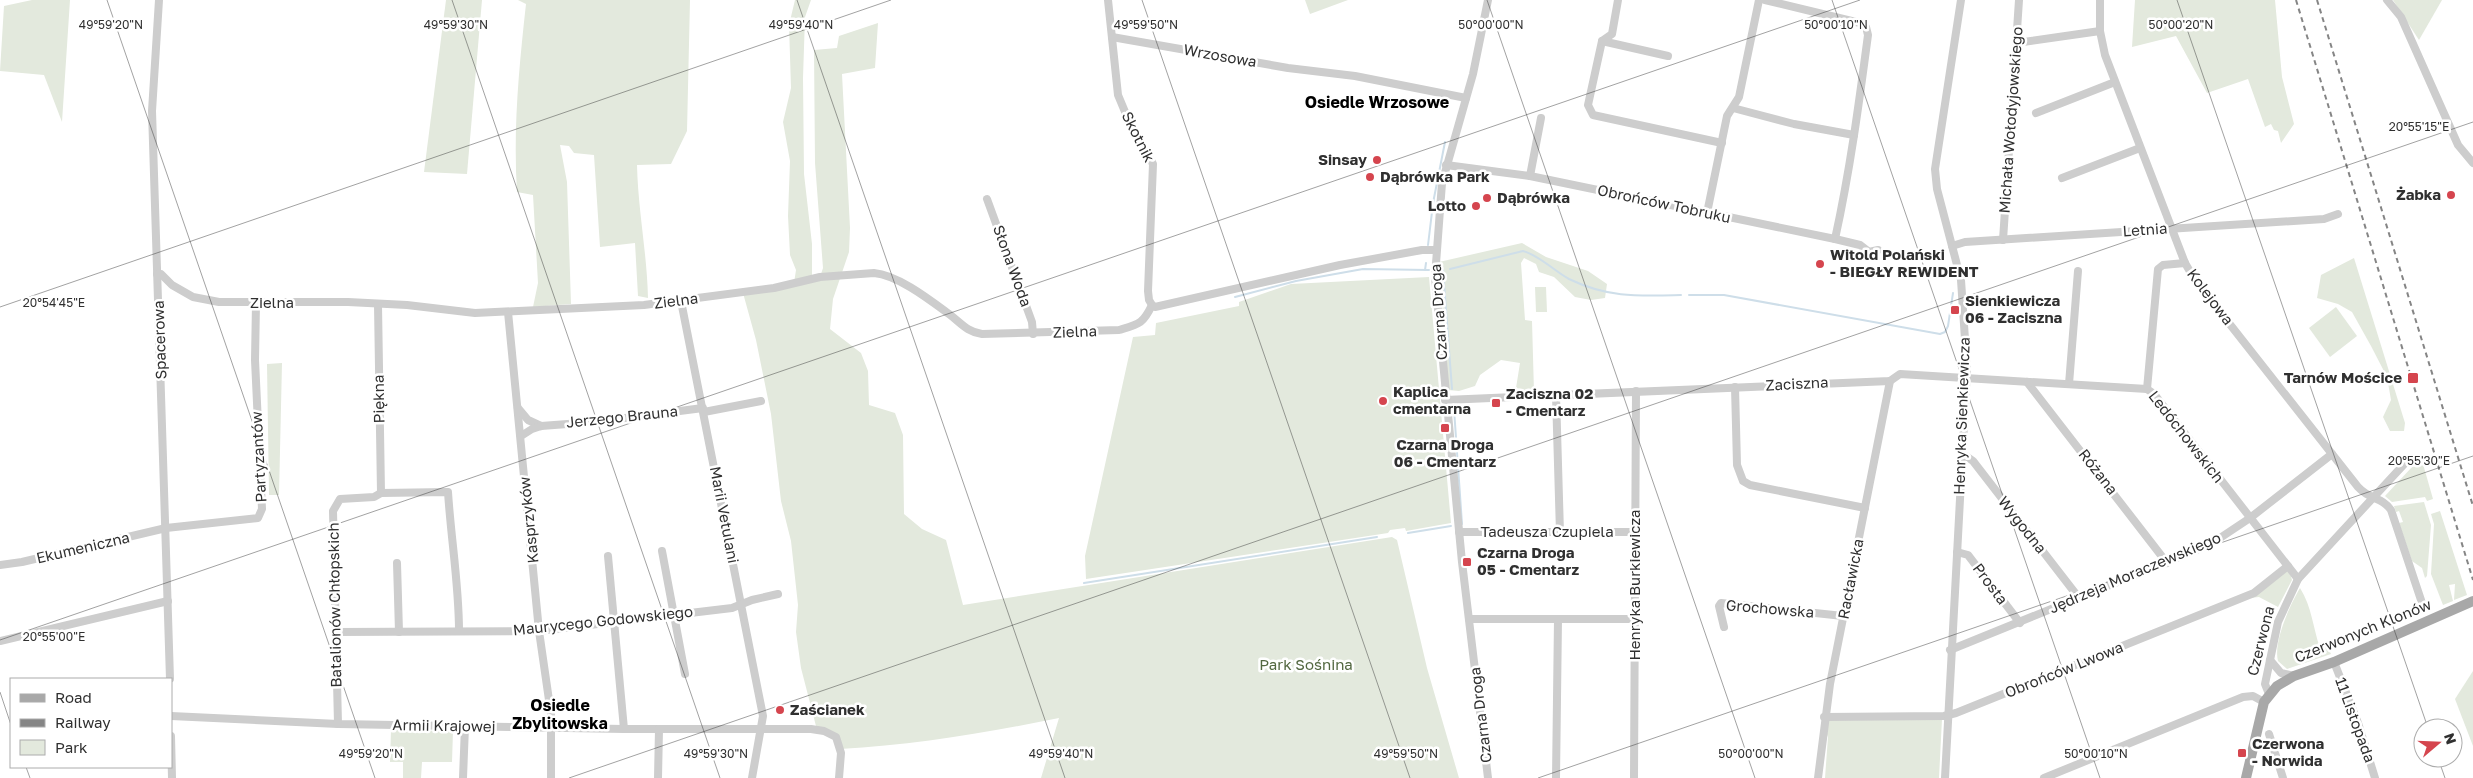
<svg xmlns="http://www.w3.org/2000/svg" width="2473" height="778" font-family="'Golos Text',sans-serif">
<rect width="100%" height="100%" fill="#fff"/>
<!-- green -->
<g fill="#e3e9dd">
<polygon points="32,0 70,0 62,122 44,75 0,71 4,6"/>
<polygon points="446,0 482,0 467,174 424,172"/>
<path d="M518,0H690L687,131L671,164L637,165C638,210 647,253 648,298L638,296L635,243L600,247L594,155L574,153L569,146L560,145L567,182L571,304L533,307L538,283L533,195L517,192C513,129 519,67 526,4Z"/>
<path d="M795,0H811L805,17L803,78L804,174L812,244V279L820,277L823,268L815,163L814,50L837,48L839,36L878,23L875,68L842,74L850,228L849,252L833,299L830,329L861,353L868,371L869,405L895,413L903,435L904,514L922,529L946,540L963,605L1392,537L1397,540L1427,668L1459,778H1041L1059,718C986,733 914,745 840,749L836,737L817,730L801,668L796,632L798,605L791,541L781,501L771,414L756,340L743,293L794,283L796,270L790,255L788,216L790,161L783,122L791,88L789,25Z"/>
<polygon points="1305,0 1348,0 1310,14"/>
<polygon points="2135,0 2275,0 2282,77 2294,124 2281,143 2278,131 2274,130 2271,124 2265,127 2248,79 2207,93 2176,36 2132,47"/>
<polygon points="2393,0 2442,0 2419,40"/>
<polygon points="1522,243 1546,257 1588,271 1607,284 1605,298 1591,300 1575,297 1554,277 1539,272 1536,264 1524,258 1521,263 1525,320 1532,321 1534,392 1516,388 1520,363 1501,360 1480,375 1475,386 1459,391 1448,390 1439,262"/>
<polygon points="2354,258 2405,423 2404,431 2390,431 2383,417 2391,400 2387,377 2371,346 2352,312 2338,304 2317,298 2321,275"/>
<polygon points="1429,277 1451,523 1406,531 1405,528 1390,530 1388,533 1086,579 1085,556 1133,337 1155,335 1156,323 1239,306 1239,302 1291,284"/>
<polygon points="1535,287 1546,287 1547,312 1536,312"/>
<polygon points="2336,307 2357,336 2330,357 2309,328"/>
<polygon points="282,363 279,495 269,495 267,364"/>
<polygon points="2423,464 2433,499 2427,501 2425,497 2392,502 2385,496 2412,467"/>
<polygon points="2424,502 2431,525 2427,576 2425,578 2422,568 2412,561 2399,523 2403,522 2399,511 2396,512 2394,506"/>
<polygon points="2440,511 2467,595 2454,600 2455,584 2449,585 2453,601 2443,605 2431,574 2434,524 2431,514"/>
<polygon points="2287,571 2290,573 2292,580 2278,607 2259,597 2250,598"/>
<path d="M2300,588C2312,607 2313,628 2320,648L2327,646L2331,654L2287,669L2278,661C2273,642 2290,605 2300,588Z"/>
<polygon points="2473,671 2473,746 2455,699"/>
<polygon points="1942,719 1939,778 1825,778 1828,737 1826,732 1829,720"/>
<polygon points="391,730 453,731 452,762 422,762 421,778 403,778 403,762 390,762"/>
</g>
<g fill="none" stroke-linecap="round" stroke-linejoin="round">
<!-- stream -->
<g stroke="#cedee9" stroke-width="2">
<polyline points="1433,203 1445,142"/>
<polyline points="1428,245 1432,212"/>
<path d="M1450,269L1523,251C1539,255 1554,271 1569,279C1608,298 1639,296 1681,295"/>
<polyline points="1425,270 1426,263"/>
<polyline points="1443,270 1452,389"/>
<polyline points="1689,295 1724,295 1940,334 1945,332 1948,326 1953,293"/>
<polyline points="1235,297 1296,281 1363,269 1429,270"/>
<polyline points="1454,409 1462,524"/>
<polyline points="1408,533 1451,526"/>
<polyline points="1084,583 1377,537"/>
</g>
<!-- minor -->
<g stroke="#cdcdcd" stroke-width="8">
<polyline points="159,0 152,111 170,679"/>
<polyline points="1108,0 1118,95 1128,119 1153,164 1148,291 1149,300 1152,305"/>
<polyline points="1618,0 1612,34 1602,41 1588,105 1593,115 1722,143"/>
<path d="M1765,0L1860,23L1866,27L1868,35C1859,103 1850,171 1835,239"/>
<path d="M2100,0V31L2105,55L2185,263L2195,280L2358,487C2371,501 2381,496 2391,510L2422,603"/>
<polyline points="2387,0 2401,17 2458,145 2473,163"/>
<polyline points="1112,37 1288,68 1355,76 1466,98"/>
<polyline points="1602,41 1668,56"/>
<polyline points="2016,43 2100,31"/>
<polyline points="1733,108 1794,124 1854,135"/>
<polyline points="2036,113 2115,82"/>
<polyline points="1446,165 1530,176 1835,239 1860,245 1869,252 1878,250"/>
<polyline points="1530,176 1541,118"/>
<polyline points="2062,178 2140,148"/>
<polyline points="987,199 1032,322 1033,334"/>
<polyline points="1707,213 1727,116 1739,97 1759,0"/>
<polyline points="2003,240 2019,0"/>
<polyline points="1952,246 1965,242 2324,219 2338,214"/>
<polyline points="2185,263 2163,265 2158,269 2147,389 2154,394 2298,579"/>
<path d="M157,274H161L172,285L193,297L219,302H348L407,305L475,313L644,305L774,288L820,277L874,273C898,275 930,300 949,314C961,323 967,332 982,334L1119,330C1139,324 1143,324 1152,305"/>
<polyline points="681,301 763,716 752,778"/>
<polyline points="378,305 381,493"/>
<polyline points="1152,305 1155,307 1340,265 1422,250 1436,250"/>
<polyline points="508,312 539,631 551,714 551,778"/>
<polyline points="2027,382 2167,563"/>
<polyline points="2069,384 2078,271"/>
<polyline points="1735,387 1737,465 1743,481 1750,485 1865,508"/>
<polyline points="1556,395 1560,533"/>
<polyline points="1445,400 1890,381 1900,374 2147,389"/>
<polyline points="518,408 528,420 541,426"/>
<polyline points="704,412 761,401"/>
<polyline points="521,436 532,429 541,426 594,422 703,408"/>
<polyline points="1963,454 1973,461 2079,598"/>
<polyline points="1459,532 1635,532"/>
<polyline points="662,551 685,674"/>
<polyline points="1957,552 1968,555 2020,623"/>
<polyline points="608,556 624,729"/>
<polyline points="397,563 399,632"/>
<polyline points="0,565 22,562 166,528 258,518 262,509 255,360 256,303"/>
<polyline points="1469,619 1635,619"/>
<polyline points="1724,627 1719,606 1721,603 1843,616"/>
<polyline points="336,632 539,631 732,608 752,600 778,594"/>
<polyline points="0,641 168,601"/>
<polyline points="1950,650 2211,544 2250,518 2332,454"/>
<polyline points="2270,660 2281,673 2294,676"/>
<polyline points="2334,662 2358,723 2375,778"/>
<polyline points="2269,694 2265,684 2278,622 2298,579 2407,461"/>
<polyline points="171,716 338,724 624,729 811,729 824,731 836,737 841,753 839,778"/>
<polyline points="1824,717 1944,716 1956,713 2254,593 2288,566"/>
<path d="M338,724L333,511L340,499L374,497L381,493L448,492C451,539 459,585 459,631"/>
<polyline points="2269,734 2283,778"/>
<polyline points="171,736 172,778"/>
<polyline points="463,778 465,726"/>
<polyline points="658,778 659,729"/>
<polyline points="1488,778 1462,562 1435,277 1442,183 1473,74 1488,0"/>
<polyline points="1556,778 1558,619"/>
<polyline points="1634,778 1636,391"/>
<polyline points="1818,778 1830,684 1890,381"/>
<polyline points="1945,778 1967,369 1961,280 1937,189 1935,169 1961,0"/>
<polyline points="2044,778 2243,697 2253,696 2264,702"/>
</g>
<!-- major -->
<polyline stroke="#a8a8a8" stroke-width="10" points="2246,778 2264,702 2277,686 2294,676 2334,662 2473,601"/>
<!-- rail -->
<g stroke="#858585" stroke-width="2" stroke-dasharray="5 4" stroke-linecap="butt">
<polyline points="2296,0 2473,580"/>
<polyline points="2317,0 2473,506"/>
</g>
</g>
<!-- ticks -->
<path fill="none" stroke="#303030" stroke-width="1" stroke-opacity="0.45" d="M107,0L375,778M452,0L720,778M797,0L1065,778M1142,0L1410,778M1487,0L1755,778M1832,0L2100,778M2177,0L2428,728M0,307L891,0M0,640L1860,0M0,692L11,725M2438,758L2445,778M26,767L30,778M569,778L2473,122M1538,778L2473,456"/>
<!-- markers -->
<g fill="#d5454e" stroke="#fff" stroke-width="2">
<circle cx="1377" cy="160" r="5"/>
<circle cx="1370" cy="177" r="5"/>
<circle cx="2451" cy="195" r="5"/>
<circle cx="1487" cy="198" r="5"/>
<circle cx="1476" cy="206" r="5"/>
<circle cx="1820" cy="264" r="5"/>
<rect x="1950" y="305" width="10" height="10" rx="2.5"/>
<rect x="2407" y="372" width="12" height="12" rx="2.5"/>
<circle cx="1383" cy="401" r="5"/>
<rect x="1491" y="398" width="10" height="10" rx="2.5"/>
<rect x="1440" y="423" width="10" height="10" rx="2.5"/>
<rect x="1462" y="557" width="10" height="10" rx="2.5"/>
<circle cx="780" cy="710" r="5"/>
<rect x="2237" y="748" width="10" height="10" rx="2.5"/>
</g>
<g text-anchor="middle" stroke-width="5" stroke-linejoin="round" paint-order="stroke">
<!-- street labels -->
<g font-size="15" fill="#303030" stroke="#fff">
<text transform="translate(1220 56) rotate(10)" y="5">Wrzosowa</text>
<text transform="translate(2011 120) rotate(-86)" y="5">Michała Wołodyjowskiego</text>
<text transform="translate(1138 137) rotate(63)" y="5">Skotnik</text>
<text transform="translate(1664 204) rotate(12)" y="5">Obrońców Tobruku</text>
<text transform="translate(2145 230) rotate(-4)" y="5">Letnia</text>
<text transform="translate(1012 266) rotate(70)" y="5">Słona Woda</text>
<text transform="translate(2210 297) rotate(53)" y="5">Kolejowa</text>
<text transform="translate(676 301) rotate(-7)" y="5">Zielna</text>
<text x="272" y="308">Zielna</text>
<text transform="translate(1439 312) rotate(-94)" y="5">Czarna Droga</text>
<text transform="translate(1075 332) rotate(-2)" y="5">Zielna</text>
<text transform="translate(160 340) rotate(-92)" y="5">Spacerowa</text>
<text transform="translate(1797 384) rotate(-3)" y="5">Zaciszna</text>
<text transform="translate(379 399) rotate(-91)" y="5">Piękna</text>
<text transform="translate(1962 416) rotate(-88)" y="5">Henryka Sienkiewicza</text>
<text transform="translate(622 417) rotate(-6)" y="5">Jerzego Brauna</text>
<text transform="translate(2186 437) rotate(52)" y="5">Ledóchowskich</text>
<text transform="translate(259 457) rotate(-93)" y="5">Partyzantów</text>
<text transform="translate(2098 472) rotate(52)" y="5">Różana</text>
<text transform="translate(724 515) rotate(79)" y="5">Marii Vetulani</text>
<text transform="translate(529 520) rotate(-96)" y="5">Kasprzyków</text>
<text transform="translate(2022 525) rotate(52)" y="5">Wygodna</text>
<text x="1547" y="537">Tadeusza Czupiela</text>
<text transform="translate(83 548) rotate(-13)" y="5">Ekumeniczna</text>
<text transform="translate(2135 573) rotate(-23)" y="5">Jędrzeja Moraczewskiego</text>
<text transform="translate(1851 579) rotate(-79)" y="5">Racławicka</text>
<text transform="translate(1990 584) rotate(53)" y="5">Prosta</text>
<text transform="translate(1635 585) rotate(-90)" y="5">Henryka Burkiewicza</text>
<text transform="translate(335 605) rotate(-91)" y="5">Batalionów Chłopskich</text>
<text transform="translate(1770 609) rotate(5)" y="5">Grochowska</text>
<text transform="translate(603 621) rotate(-6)" y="5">Maurycego Godowskiego</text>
<text transform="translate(2363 631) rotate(-22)" y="5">Czerwonych Klonów</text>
<text transform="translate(2261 641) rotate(-76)" y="5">Czerwona</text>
<text transform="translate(2064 670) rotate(-22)" y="5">Obrońców Lwowa</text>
<text transform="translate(1481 715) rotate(-97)" y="5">Czarna Droga</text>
<text transform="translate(2355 720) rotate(70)" y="5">11 Listopada</text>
<text transform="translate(444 726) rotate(1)" y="5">Armii Krajowej</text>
</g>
<!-- poi labels -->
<g font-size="15" font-weight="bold" fill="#303030" stroke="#fff" text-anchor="start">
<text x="1367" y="165" text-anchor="end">Sinsay</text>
<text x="1380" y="182">Dąbrówka Park</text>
<text x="2441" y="200" text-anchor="end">Żabka</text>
<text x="1497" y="203">Dąbrówka</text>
<text x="1466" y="211" text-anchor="end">Lotto</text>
<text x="1830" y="260">Witold Polański<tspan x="1830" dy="17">- BIEGŁY REWIDENT</tspan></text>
<text x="1965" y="306">Sienkiewicza<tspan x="1965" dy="17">06 - Zaciszna</tspan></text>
<text x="2402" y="383" text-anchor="end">Tarnów Mościce</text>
<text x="1393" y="397">Kaplica<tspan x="1393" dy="17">cmentarna</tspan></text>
<text x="1506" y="399">Zaciszna 02<tspan x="1506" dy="17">- Cmentarz</tspan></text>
<text x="1445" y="450" text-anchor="middle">Czarna Droga<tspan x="1445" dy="17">06 - Cmentarz</tspan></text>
<text x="1477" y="558">Czarna Droga<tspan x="1477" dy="17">05 - Cmentarz</tspan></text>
<text x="790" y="715">Zaścianek</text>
<text x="2252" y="749">Czerwona<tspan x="2252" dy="17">- Norwida</tspan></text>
</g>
<!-- park labels -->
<g font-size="15" fill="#536841" stroke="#fff">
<text x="1306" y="670">Park Sośnina</text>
</g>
<!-- neighbourhood labels -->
<g font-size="16" font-weight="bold" fill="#000" stroke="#fff">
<text x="1377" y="108">Osiedle Wrzosowe</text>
<text x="560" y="711">Osiedle<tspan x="560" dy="18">Zbylitowska</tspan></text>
</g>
</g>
<g font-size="12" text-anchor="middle" fill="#303030" stroke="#fff" stroke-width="5" stroke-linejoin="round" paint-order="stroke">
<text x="111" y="29">49°59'20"N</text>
<text x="456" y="29">49°59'30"N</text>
<text x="801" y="29">49°59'40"N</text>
<text x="1146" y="29">49°59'50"N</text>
<text x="1491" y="29">50°00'00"N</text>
<text x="1836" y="29">50°00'10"N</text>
<text x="2181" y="29">50°00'20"N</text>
<text x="2419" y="131">20°55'15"E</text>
<text x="54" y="307">20°54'45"E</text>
<text x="2419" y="465">20°55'30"E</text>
<text x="54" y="641">20°55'00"E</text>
<text x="371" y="758">49°59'20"N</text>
<text x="716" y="758">49°59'30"N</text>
<text x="1061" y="758">49°59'40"N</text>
<text x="1406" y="758">49°59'50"N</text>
<text x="1751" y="758">50°00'00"N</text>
<text x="2096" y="758">50°00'10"N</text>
</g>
<!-- legend -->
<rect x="10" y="678" width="162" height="90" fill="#ffffff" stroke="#acacac"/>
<rect x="20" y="694" width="25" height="8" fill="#a8a8a8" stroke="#acacac"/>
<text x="55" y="703" font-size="15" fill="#303030">Road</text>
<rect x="20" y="719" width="25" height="8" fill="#858585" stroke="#acacac"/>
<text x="55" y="728" font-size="15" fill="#303030">Railway</text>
<rect x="20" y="740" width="25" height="15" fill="#e3e9dd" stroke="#acacac"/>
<text x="55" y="753" font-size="15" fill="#303030">Park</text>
<!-- north arrow -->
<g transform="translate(2438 743) rotate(71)"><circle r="24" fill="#ffffff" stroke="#acacac"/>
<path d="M0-4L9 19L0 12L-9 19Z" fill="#d5454e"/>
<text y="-8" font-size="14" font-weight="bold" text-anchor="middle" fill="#303030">N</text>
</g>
</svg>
